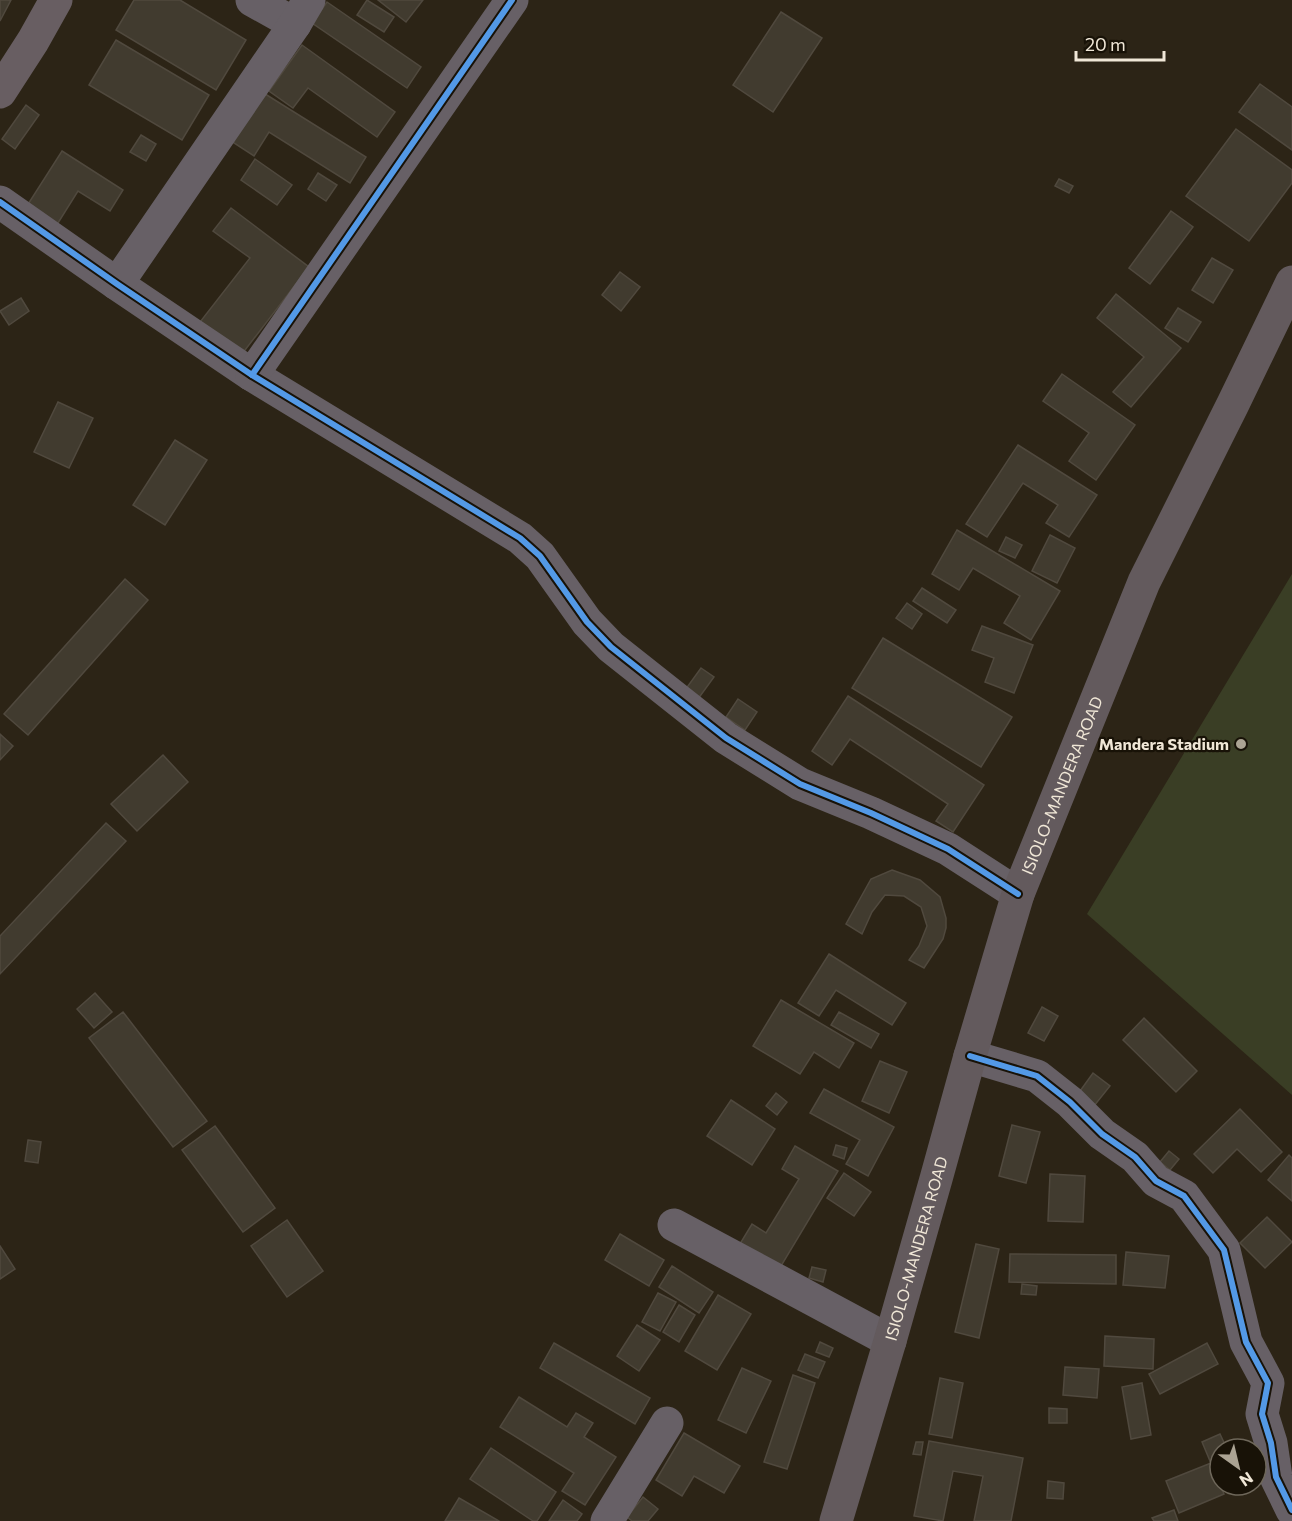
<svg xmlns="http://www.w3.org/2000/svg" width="1292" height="1521" font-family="Commissioner,sans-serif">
<rect width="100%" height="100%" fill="#2c2416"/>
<!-- green -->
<polygon fill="#3a3e25" points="1292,574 1292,1095 1087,914"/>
<!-- building -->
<g fill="#413b2f" stroke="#50493e" stroke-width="1.5">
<polygon points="0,0 11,0 0,21"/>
<polygon points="134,0 180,0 246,40 216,90 116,30"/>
<polygon points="367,0 394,17 384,32 357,15"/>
<polygon points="378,0 423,0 406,22"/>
<polygon points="327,2 421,67 407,88 312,23"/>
<polygon points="781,12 822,38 773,112 733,85"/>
<polygon points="116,40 209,95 182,140 89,85"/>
<polygon points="302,45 395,112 377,137 308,88 293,108 269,91"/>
<polygon points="1260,84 1292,107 1292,150 1239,112"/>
<polygon points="262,92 366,157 350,183 269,132 254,156 231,141"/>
<polygon points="26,105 39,115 15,149 2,139"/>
<polygon points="1236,129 1292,170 1292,183 1249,241 1186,196"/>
<polygon points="141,135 156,144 146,161 130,152"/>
<polygon points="62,151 123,190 110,211 78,191 53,231 23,212"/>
<polygon points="255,159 292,185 277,205 241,180"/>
<polygon points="318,173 337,185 326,201 308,189"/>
<polygon points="1059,179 1073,186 1069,193 1055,186"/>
<polygon points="231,208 309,267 242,354 200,322 250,258 213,231"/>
<polygon points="1171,211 1193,227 1150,284 1129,268"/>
<polygon points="1212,258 1233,270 1213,303 1192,290"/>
<polygon points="620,272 640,287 621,311 602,295"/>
<polygon points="1116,294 1181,348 1131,407 1113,392 1144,357 1097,318"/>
<polygon points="21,298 29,311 9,325 0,311"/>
<polygon points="1178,308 1201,322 1188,342 1165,328"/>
<polygon points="1062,374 1135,425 1096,480 1069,461 1089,433 1043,401"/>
<polygon points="58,402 93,418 69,468 34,452"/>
<polygon points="175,440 207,460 165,525 133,505"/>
<polygon points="1018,445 1097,495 1069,537 1046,523 1058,505 1023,483 987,537 966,524"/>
<polygon points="957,530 1060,591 1031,640 1004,623 1020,596 973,568 959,590 932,574"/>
<polygon points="1050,535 1075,548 1057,583 1032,571"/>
<polygon points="1006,537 1022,545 1015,558 999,551"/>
<polygon points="125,579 148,600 28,735 4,714"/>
<polygon points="922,588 956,610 947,623 913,601"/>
<polygon points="907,603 922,614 912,629 896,618"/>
<polygon points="982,626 1033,645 1014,693 985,682 994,658 972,650"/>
<polygon points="883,638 1012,717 981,767 852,688"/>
<polygon points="701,668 714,677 698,699 685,690"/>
<polygon points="848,696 984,785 953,832 936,821 948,804 850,739 832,765 812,751"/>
<polygon points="738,699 757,712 745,730 726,717"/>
<polygon points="0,734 13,746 0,760"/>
<polygon points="163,755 188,782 137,831 111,804"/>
<polygon points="106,823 126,841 0,974 0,936"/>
<polygon points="892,870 920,880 940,897 946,918 946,928 943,939 924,968 909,960 919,946 927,926 921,907 904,896 885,895 872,912 862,934 846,924 871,879"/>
<polygon points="829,954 906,1003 892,1025 836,990 819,1016 798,1003"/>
<polygon points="95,993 112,1012 94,1028 77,1009"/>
<polygon points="781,1000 854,1043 839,1068 814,1052 800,1074 753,1046"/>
<polygon points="1042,1007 1058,1016 1044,1041 1028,1033"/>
<polygon points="123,1012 207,1121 173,1147 89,1038"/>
<polygon points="839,1012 879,1034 871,1048 831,1025"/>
<polygon points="1144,1018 1197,1071 1176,1092 1123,1040"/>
<polygon points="880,1061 907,1072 889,1113 862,1101"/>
<polygon points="1093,1073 1110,1086 1090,1111 1075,1098"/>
<polygon points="824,1089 894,1127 868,1176 846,1164 860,1140 810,1113"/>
<polygon points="776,1093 787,1102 777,1115 766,1106"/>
<polygon points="731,1100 775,1129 752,1165 707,1136"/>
<polygon points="1240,1109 1282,1152 1261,1172 1237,1149 1213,1173 1194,1154"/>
<polygon points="1012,1125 1040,1132 1026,1183 999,1176"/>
<polygon points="215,1126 275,1208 243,1232 182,1150"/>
<polygon points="28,1140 41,1142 38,1163 25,1161"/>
<polygon points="836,1145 847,1148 844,1159 833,1155"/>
<polygon points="795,1146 838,1171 775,1276 735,1252 752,1224 766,1233 799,1179 782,1169"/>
<polygon points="1169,1151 1179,1159 1170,1170 1160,1162"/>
<polygon points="1289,1155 1292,1158 1292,1201 1268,1180"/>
<polygon points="844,1173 871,1192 854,1216 827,1198"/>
<polygon points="1050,1174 1085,1176 1083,1222 1048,1221"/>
<polygon points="1267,1217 1292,1242 1265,1268 1240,1243"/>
<polygon points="287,1220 323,1271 287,1297 251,1246"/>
<polygon points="620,1234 664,1260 649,1286 605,1260"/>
<polygon points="976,1244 999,1249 979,1338 955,1332"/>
<polygon points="0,1246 15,1269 0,1279"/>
<polygon points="1126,1252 1169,1256 1165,1288 1123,1285"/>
<polygon points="1010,1254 1116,1255 1116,1284 1009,1282"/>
<polygon points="672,1266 713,1292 699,1313 659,1287"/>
<polygon points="812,1267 826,1270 823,1282 809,1278"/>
<polygon points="1022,1284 1037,1286 1036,1295 1021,1294"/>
<polygon points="658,1293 676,1302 660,1331 642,1322"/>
<polygon points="718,1295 751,1314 717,1370 685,1351"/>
<polygon points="679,1305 695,1315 679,1342 663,1332"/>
<polygon points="637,1325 660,1340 639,1371 617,1356"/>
<polygon points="1105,1336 1154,1339 1153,1369 1104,1366"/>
<polygon points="820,1342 833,1348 829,1357 816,1352"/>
<polygon points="554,1343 650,1398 635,1424 540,1368"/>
<polygon points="1207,1343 1218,1364 1160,1394 1149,1374"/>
<polygon points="805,1354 825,1362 818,1378 798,1370"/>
<polygon points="1065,1367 1099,1369 1097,1398 1063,1395"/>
<polygon points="742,1368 771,1381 746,1433 718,1420"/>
<polygon points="793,1375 815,1383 787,1469 764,1462"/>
<polygon points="940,1378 963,1383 952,1438 929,1434"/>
<polygon points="1142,1383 1151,1435 1131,1439 1122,1387"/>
<polygon points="519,1397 567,1427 576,1413 593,1423 584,1437 616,1457 585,1505 562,1491 574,1473 500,1427"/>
<polygon points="1049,1408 1067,1409 1067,1423 1049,1423"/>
<polygon points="684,1433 740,1466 724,1493 694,1476 682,1496 656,1480"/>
<polygon points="1220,1434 1227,1449 1220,1449 1220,1457 1210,1461 1202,1442"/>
<polygon points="929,1441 1023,1458 1011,1521 974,1521 983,1476 953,1471 943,1521 914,1516"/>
<polygon points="916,1442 923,1442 921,1455 913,1454"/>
<polygon points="491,1448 556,1492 537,1521 533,1521 470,1479"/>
<polygon points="1211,1463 1224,1494 1179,1513 1166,1481"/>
<polygon points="1048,1481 1064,1483 1063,1499 1047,1498"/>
<polygon points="643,1497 658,1509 648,1521 632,1521 627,1517"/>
<polygon points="459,1498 499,1521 445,1521"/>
<polygon points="563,1500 582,1514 577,1521 549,1521"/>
<polygon points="1174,1510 1178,1521 1154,1521 1152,1518"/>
</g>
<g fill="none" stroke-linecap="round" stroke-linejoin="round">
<!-- minor -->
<g stroke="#676066" stroke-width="33">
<polyline points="252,0 295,24"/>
<polyline points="0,202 117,284 252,375 520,538 540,556 587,622 611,647 726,738 800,784 871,813 948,849 1018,894"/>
<polyline points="117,284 295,24 309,0"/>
<polyline points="252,375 512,0"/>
<polyline points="970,1056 1037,1076 1070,1102 1102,1134 1135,1157 1156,1181 1184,1196 1224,1250 1246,1342 1268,1383 1262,1414 1271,1443 1276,1477 1292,1510"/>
<polyline points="674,1225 890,1341"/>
<polyline points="607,1521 667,1423"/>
</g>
<!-- major -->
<polyline stroke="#685e62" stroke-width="33" points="0,92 33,41 56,0"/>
<!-- highway -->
<path stroke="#635a5d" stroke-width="33" id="s1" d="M836,1521L890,1341L936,1179L970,1056L1018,894L1144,582L1233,404L1292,282"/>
<defs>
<g id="cycleway">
<polyline points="0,202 117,284 252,375 520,538 540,556 587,622 611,647 726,738 800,784 871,813 948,849 1018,894"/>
<polyline points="252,375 512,0"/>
<polyline points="970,1056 1037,1076 1070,1102 1102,1134 1135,1157 1156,1181 1184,1196 1224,1250 1246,1342 1268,1383 1262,1414 1271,1443 1276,1477 1292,1510"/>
</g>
</defs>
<!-- cycleway casing -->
<use href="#cycleway" stroke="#181207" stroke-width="10"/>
<!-- cycleway -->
<use href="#cycleway" stroke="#5399e6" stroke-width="6"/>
</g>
<!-- markers -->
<circle fill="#aba393" stroke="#181207" stroke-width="2" cx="1241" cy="744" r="6"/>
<g text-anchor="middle" stroke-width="4.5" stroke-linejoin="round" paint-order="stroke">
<!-- poi labels -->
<g font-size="16" font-weight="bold" fill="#f0e7d7" stroke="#181207" text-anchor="end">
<text x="1229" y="750">Mandera Stadium</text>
</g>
<!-- street labels -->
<g font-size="16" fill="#f0e7d7" stroke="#181207">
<text dy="6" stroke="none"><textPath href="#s1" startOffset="770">ISIOLO-MANDERA ROAD</textPath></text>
<text dy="6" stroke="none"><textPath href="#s1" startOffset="284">ISIOLO-MANDERA ROAD</textPath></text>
</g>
</g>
<!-- north arrow -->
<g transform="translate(1238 1467) rotate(146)"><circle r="28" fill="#181207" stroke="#6e675a" stroke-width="1.5"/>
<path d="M0-4.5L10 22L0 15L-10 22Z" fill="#aba393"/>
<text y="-9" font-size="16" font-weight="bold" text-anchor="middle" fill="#f0e7d7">N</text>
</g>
<!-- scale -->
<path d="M1076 51v9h88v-9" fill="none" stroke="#f0e7d7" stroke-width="3"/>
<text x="1085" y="51" font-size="18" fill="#f0e7d7" stroke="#181207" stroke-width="4.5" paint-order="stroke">20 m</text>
</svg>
